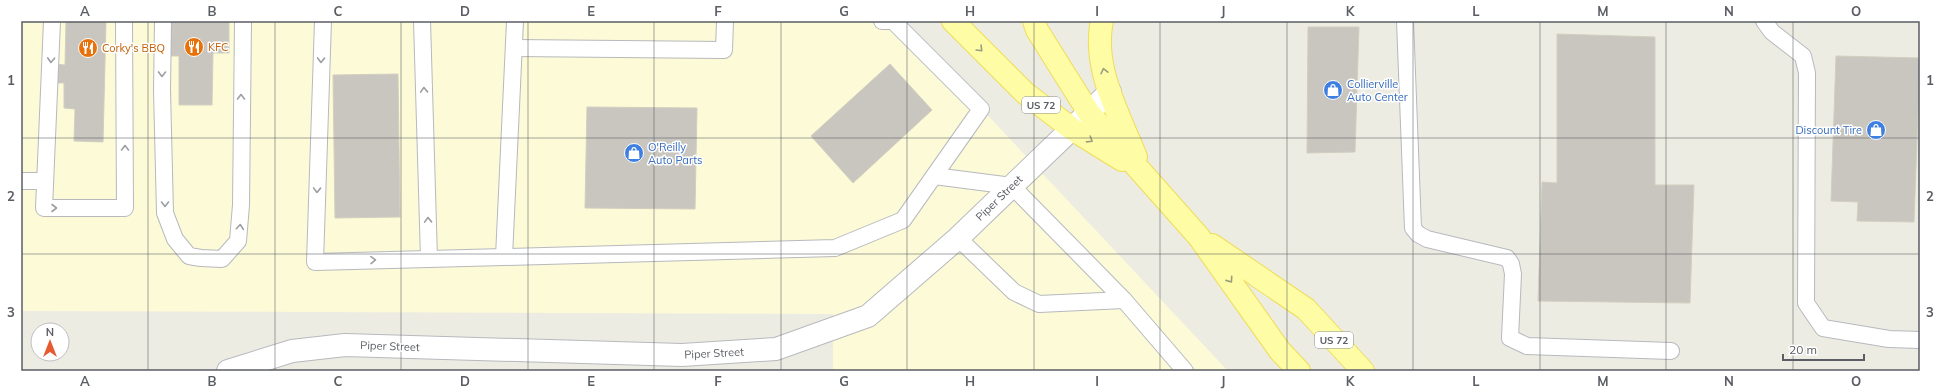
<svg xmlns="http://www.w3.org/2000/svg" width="1941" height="392" font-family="Mulish,sans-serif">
<rect width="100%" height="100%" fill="#edece2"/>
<!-- commercial -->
<polygon fill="#fdfad7" points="21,21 899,21 1228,371 833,371 833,314 21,311"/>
<!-- building -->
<g fill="#c8c6bf" stroke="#d2cfc0">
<polygon points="66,21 106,21 103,142 74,141 75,109 64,108 64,83 55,83 55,64 65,65"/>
<polygon points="170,21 229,21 229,53 213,53 212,105 179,105 179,56 170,56"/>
<polygon points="1308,27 1359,27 1355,152 1307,153"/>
<polygon points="1557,34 1655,37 1655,185 1694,185 1690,303 1538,301 1542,182 1557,183"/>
<polygon points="1836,56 1920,58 1914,222 1857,221 1858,202 1831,201"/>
<polygon points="890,64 932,110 853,183 811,136"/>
<polygon points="398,74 400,217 335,218 333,75"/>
<polygon points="587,107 697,108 695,209 585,208"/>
</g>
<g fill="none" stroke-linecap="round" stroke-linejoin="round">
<defs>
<g id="service">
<polyline points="52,21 44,208 125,208 124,21"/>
<polyline points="163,21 162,90 165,213 175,239 189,256 201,258 222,259 238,241 241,205 243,21"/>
<polyline points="323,21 315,262 504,257"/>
<polyline points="422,21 429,259"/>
<polyline points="515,21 504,257 835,248 903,220 981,109 893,21 882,21"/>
<polyline points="1405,21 1413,228 1418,234 1427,239 1507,258 1511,264 1513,274 1510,338 1527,346 1671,351"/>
<polyline points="1764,21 1772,32 1803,56 1807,73 1806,303 1823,328 1889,339 1920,340"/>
<polyline points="514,48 724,50 725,21"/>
<polyline points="934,176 1012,186 1124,300 1185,371"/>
<polyline points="21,181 45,181"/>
<polyline points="958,238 1014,292 1039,304 1124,300"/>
</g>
<polyline id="minor" points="228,371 292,351 345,345 682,355 776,349 868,316 958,238 1110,92"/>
<g id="primary">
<polyline points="953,21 1025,93 1072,129 1122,160"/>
<polyline points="1034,21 1037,30 1089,113 1199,237 1280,351 1299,371"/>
<path d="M1102,21C1092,67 1119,115 1136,157"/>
<polyline points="1212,245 1306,309 1363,371"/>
</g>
</defs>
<!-- service casing -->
<use href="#service" stroke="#b7b9be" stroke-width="18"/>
<!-- minor casing -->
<use href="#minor" stroke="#b7b9be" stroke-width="24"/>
<!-- primary casing -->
<use href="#primary" stroke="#efdc59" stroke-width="24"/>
<!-- service -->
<use href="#service" stroke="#fff" stroke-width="16"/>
<!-- minor -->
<use href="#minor" stroke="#fff" stroke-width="22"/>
<!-- primary -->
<use href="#primary" stroke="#fefda6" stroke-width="22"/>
</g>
<!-- one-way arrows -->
<defs><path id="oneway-chevron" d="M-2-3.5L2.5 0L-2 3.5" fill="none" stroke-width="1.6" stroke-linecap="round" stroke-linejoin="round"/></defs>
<g stroke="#9c9d7e">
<use href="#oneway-chevron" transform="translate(980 49) rotate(45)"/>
<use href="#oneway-chevron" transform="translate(1104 71) rotate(-103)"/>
<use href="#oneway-chevron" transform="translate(1090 140) rotate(32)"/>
<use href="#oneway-chevron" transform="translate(1230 280) rotate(55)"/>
</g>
<g stroke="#9c9ea1">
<use href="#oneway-chevron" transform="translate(51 60) rotate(93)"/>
<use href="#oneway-chevron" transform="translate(321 60) rotate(92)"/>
<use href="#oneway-chevron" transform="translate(162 74) rotate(91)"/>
<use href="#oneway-chevron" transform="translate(424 90) rotate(-92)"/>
<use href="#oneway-chevron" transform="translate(241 97) rotate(-90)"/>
<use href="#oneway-chevron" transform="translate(125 148) rotate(-90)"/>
<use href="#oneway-chevron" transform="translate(317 190) rotate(92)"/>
<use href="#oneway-chevron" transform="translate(165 204) rotate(90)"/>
<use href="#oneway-chevron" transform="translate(54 208)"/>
<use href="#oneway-chevron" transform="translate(428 220) rotate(-92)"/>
<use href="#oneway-chevron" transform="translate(240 227) rotate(-85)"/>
<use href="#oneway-chevron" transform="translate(373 260) rotate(-1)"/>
</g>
<!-- grid -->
<path fill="none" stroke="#5a5d63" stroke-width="1" stroke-opacity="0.55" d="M148,21V371M275,21V371M401,21V371M528,21V371M654,21V371M781,21V371M907,21V371M1034,21V371M1160,21V371M1287,21V371M1413,21V371M1540,21V371M1666,21V371M1793,21V371M21,138H1920M21,254H1920"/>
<!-- icons -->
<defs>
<symbol id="restaurant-disc" viewBox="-11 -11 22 22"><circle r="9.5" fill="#e8710a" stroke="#fff"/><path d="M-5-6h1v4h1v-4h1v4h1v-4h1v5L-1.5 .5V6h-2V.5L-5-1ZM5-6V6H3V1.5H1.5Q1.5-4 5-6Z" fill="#fff"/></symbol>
<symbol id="shop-disc" viewBox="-11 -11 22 22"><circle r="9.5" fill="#3f7fe0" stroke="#fff"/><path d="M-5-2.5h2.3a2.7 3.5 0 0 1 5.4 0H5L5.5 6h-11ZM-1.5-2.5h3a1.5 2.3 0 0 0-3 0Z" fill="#fff"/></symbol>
</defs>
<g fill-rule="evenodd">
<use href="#restaurant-disc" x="183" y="36" width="22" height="22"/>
<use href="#restaurant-disc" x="77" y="37" width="22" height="22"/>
<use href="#shop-disc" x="1322" y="79" width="22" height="22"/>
<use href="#shop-disc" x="1865" y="119" width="22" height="22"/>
<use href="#shop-disc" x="623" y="142" width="22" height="22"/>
</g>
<g text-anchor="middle" stroke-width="3" stroke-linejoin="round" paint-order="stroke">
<!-- shield labels -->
<g fill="#fff" stroke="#8c8e92" stroke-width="1">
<rect x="1022" y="97" width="38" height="16" rx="3"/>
<rect x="1315" y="332" width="38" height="16" rx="3"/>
</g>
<g font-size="10" font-weight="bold" fill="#5a5d63">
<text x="1041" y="109">US 72</text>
<text x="1334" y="344">US 72</text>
</g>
<!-- food labels -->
<g font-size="11" fill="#c56008" stroke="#fff" text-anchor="start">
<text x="208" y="51">KFC</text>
<text x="102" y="52">Corky's BBQ</text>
</g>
<!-- shop labels -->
<g font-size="11" fill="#366cbe" stroke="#fff" text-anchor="start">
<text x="1347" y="88">Collierville<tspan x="1347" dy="13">Auto Center</tspan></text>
<text x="1862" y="134" text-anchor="end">Discount Tire</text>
<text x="648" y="151">O'Reilly<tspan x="648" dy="13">Auto Parts</tspan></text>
</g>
<!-- street labels -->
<g font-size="11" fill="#5a5d63" stroke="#fff">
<text transform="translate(999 198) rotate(-44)" y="4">Piper Street</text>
<text transform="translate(390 346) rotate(2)" y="4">Piper Street</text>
<text transform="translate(714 353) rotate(-3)" y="4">Piper Street</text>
</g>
</g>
<!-- border -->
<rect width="1941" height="392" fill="none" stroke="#ffffff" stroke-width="44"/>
<!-- north arrow -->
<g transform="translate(50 342)"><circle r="19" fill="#ffffff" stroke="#bdbec1"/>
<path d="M0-3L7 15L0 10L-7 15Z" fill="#e7592e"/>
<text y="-6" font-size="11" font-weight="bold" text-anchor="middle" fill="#5a5d63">N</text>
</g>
<!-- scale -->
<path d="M1783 354v6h81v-6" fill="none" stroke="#5a5d63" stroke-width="2"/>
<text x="1789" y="354" font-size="12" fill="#5a5d63" stroke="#ffffff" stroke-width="3" paint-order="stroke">20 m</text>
<rect x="22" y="22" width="1897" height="348" fill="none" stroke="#5a5d63" stroke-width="1.5"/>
<g font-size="13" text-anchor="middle" font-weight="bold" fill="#5a5d63">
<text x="85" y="16">A</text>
<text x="212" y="16">B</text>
<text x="338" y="16">C</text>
<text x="465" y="16">D</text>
<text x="591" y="16">E</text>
<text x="718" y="16">F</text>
<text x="844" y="16">G</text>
<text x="970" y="16">H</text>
<text x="1097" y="16">I</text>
<text x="1223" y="16">J</text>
<text x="1350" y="16">K</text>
<text x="1476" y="16">L</text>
<text x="1603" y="16">M</text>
<text x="1729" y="16">N</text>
<text x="1856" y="16">O</text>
<text x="11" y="85">1</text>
<text x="1930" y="85">1</text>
<text x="11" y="201">2</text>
<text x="1930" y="201">2</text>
<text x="11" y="317">3</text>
<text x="1930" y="317">3</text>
<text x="85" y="386">A</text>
<text x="212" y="386">B</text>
<text x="338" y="386">C</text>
<text x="465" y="386">D</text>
<text x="591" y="386">E</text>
<text x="718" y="386">F</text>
<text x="844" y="386">G</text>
<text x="970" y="386">H</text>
<text x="1097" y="386">I</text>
<text x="1223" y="386">J</text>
<text x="1350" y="386">K</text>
<text x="1476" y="386">L</text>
<text x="1603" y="386">M</text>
<text x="1729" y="386">N</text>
<text x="1856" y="386">O</text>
</g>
</svg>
